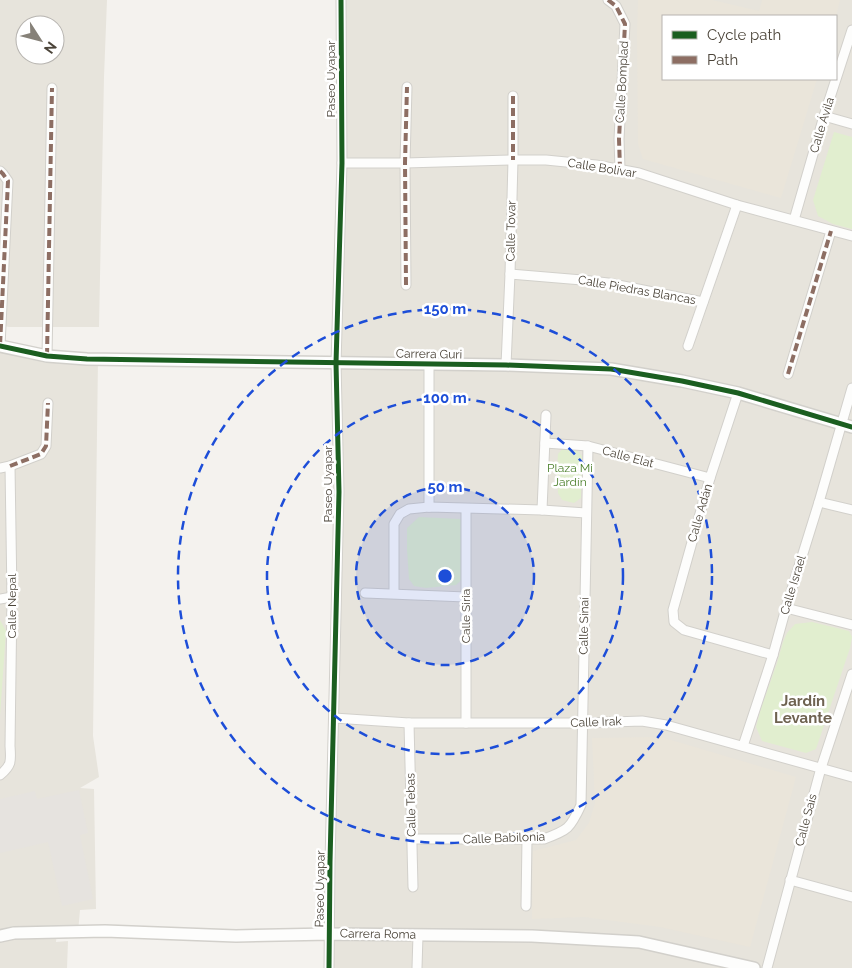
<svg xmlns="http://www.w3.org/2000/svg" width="852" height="968" font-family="Raleway,sans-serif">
<rect width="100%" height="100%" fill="#f4f2ee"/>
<!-- residential -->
<g fill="#e7e4dc" fill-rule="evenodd">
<path d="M0,0H107L104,77L99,327H9L0,325ZM25,25H55V55H25Z"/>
<path d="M341,0H852V968H329ZM663,16H836V79H663Z"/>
<polygon points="0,346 98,359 93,736 99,777 80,788 94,789 96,909 80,910 78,932 57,932 56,942 68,941 67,968 0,968"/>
</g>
<!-- education -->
<g fill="#eae5da">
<polygon points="638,0 712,0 759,11 762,0 840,0 836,16 663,16 663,79 817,79 781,198 643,159 638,144 637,32"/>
<polygon points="661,737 796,777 750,947 660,927 584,917 532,919 533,851 576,840 589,823 595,803 592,738"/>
</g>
<!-- green -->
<g fill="#e1eecf">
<polygon points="834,132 852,137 852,229 833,224 818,216 813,200"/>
<polygon points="574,447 582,456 581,498 574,503 562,500 558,493 557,467 558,454 563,448"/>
<polygon points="419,517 460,519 466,524 465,577 456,585 426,588 414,586 409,579 407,550 407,528"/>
<polygon points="0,620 6,631 0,716"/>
<polygon points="812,622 849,631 852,637 850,648 816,749 806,753 762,741 756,727 761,708 777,663 783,642 787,633 795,624"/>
</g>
<!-- parking -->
<polygon fill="#e6e3df" points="79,790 88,833 80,835 93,899 62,906 48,842 0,853 0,799 35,791 37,799"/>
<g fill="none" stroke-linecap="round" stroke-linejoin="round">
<defs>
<g id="minor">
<polyline points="608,0 616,6 625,24 619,139 620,169"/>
<polyline points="824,116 852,124"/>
<polyline points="342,163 405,163 513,160 546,160 596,165 639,173 737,205 852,236"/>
<polyline points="0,171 3,174 8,181 0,346"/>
<polyline points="794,220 824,116 852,30"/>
<polyline points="510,274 582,280 608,283 703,302"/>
<polyline points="406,285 405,163 407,87"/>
<polyline points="688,346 737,205"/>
<polyline points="47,356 52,88"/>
<polyline points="506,365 510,274 513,160 513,96"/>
<polyline points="788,374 831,231"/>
<polyline points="738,393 710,478 673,610 674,622 684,630 773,655"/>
<polyline points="545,443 588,446 710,478"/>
<polyline points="0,468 10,466 41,454 46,446 48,403"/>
<polyline points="819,502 852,510"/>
<polyline points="429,507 429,364"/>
<polyline points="466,509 466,723"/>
<polyline points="542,510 546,415"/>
<polyline points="365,593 466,597"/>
<polyline points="394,593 394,524 400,514 409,509 429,507 542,510 586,513"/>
<polyline points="0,599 12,597"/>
<polyline points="786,608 852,625"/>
<polyline points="334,718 409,723 582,723 642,721 666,725 852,777"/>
<polyline points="409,723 413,887"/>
<polyline points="743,746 773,655 786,608 819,502 852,388"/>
<path d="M0,775C12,765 11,761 10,746L12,597L10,466"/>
<path d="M412,839H544C568,830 570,829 581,805L588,446"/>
<polyline points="790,880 852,897"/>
<polyline points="526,906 527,839"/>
<polyline points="329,968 330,862 339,492 336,363 342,163 341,0"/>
<polyline points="417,968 418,935"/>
<polyline points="767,968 821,768 852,674"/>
</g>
<g id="tertiary">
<polyline points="0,346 47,356 87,359 506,365 611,369 682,381 738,393 852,427"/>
<polyline points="0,936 14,933 105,931 236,936 330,934 532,936 639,942 754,968"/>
</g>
</defs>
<!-- minor casing -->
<use href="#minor" stroke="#d2d0cb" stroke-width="11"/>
<!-- tertiary casing -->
<use href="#tertiary" stroke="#d2d0cb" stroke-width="14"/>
<!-- minor -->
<use href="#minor" stroke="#fdfdfc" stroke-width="9"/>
<!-- tertiary -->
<use href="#tertiary" stroke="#fdfdfc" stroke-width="11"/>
<!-- quiet -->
<g stroke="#8d6e63" stroke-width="4" stroke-dasharray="8 4" stroke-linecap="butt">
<polyline points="608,0 616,6 625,24 619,139 620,169"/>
<polyline points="513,96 513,160"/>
<polyline points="0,171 3,174 8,181 0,346"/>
<polyline points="406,285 405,163 407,87"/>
<polyline points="47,356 52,88"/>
<polyline points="788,374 831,231"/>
<polyline points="10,466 41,454 46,446 48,403"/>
</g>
<defs>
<g id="cycleway">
<polyline points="0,346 47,356 87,359 506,365 611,369 682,381 738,393 852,427"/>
<polyline points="329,968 330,862 339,492 336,363 342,163 341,0"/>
</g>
</defs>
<!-- cycleway casing -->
<use href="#cycleway" stroke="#fff" stroke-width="8"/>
<!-- cycleway -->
<use href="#cycleway" stroke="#1b5e20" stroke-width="5"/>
</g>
<!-- distance rings -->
<circle cx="445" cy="576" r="89" fill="#1d4ed8" fill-opacity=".12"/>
<g fill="none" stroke="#1d4ed8" stroke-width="2.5" stroke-dasharray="9 6">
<circle cx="445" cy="576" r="89"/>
<circle cx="445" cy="576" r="178"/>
<circle cx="445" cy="576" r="267"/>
</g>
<g text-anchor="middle" stroke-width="5" stroke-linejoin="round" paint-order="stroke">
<!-- street labels -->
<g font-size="12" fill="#4b4439" stroke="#fff">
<text transform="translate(331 79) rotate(-90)" y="4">Paseo Uyapar</text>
<text transform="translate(622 82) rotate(-87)" y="4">Calle Bomplad</text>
<text transform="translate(822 125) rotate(-73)" y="4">Calle Ávila</text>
<text transform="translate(602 168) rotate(9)" y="4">Calle Bolívar</text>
<text transform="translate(511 231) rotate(-89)" y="4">Calle Tovar</text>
<text transform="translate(637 290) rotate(10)" y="4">Calle Piedras Blancas</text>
<text transform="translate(429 354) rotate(1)" y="4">Carrera Guri</text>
<text transform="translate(628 457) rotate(15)" y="4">Calle Elat</text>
<text transform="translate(328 484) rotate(-90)" y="4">Paseo Uyapar</text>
<text transform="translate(700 513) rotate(-74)" y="4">Calle Adán</text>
<text transform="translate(793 585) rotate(-73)" y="4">Calle Israel</text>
<text transform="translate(12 606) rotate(-90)" y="4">Calle Nepal</text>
<text transform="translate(466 616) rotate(-90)" y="4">Calle Siria</text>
<text transform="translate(584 626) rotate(-89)" y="4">Calle Sinaí</text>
<text transform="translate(596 722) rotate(-2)" y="4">Calle Irak</text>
<text transform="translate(411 805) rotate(-91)" y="4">Calle Tebas</text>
<text transform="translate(806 820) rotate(-75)" y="4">Calle Sais</text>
<text transform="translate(504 838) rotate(-2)" y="4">Calle Babilonia</text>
<text transform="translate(320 889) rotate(-89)" y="4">Paseo Uyapar</text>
<text transform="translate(378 934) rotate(1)" y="4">Carrera Roma</text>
</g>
<!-- park labels -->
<g font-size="12" fill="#4a7f2a" stroke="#fff">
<text x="570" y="472">Plaza Mi<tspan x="570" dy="14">Jardín</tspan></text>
</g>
<!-- quarter labels -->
<g font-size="15" font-weight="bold" fill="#6e6250" stroke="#fff">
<text x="803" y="706">Jardín<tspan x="803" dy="17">Levante</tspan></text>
</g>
</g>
<circle cx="445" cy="576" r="8" fill="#1d4ed8" stroke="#fff" stroke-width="2.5"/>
<g font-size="15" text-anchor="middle" font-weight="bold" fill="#1d4ed8" stroke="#fff" stroke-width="5" stroke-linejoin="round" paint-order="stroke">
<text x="445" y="314">150 m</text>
<text x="445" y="403">100 m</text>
<text x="445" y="492">50 m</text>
</g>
<!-- legend -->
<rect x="662" y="15" width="175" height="65" fill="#ffffff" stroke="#b7b4b0"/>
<rect x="672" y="31" width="25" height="8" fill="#1b5e20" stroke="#b7b4b0"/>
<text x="707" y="40" font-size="15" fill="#4b4439">Cycle path</text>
<rect x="672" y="56" width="25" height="8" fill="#8d6e63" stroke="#b7b4b0"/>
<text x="707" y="65" font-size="15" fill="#4b4439">Path</text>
<!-- north arrow -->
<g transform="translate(40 40) rotate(126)"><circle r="24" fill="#ffffff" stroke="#b7b4b0"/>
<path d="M0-4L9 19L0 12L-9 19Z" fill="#868178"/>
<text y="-8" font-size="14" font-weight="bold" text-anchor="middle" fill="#4b4439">N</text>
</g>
</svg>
